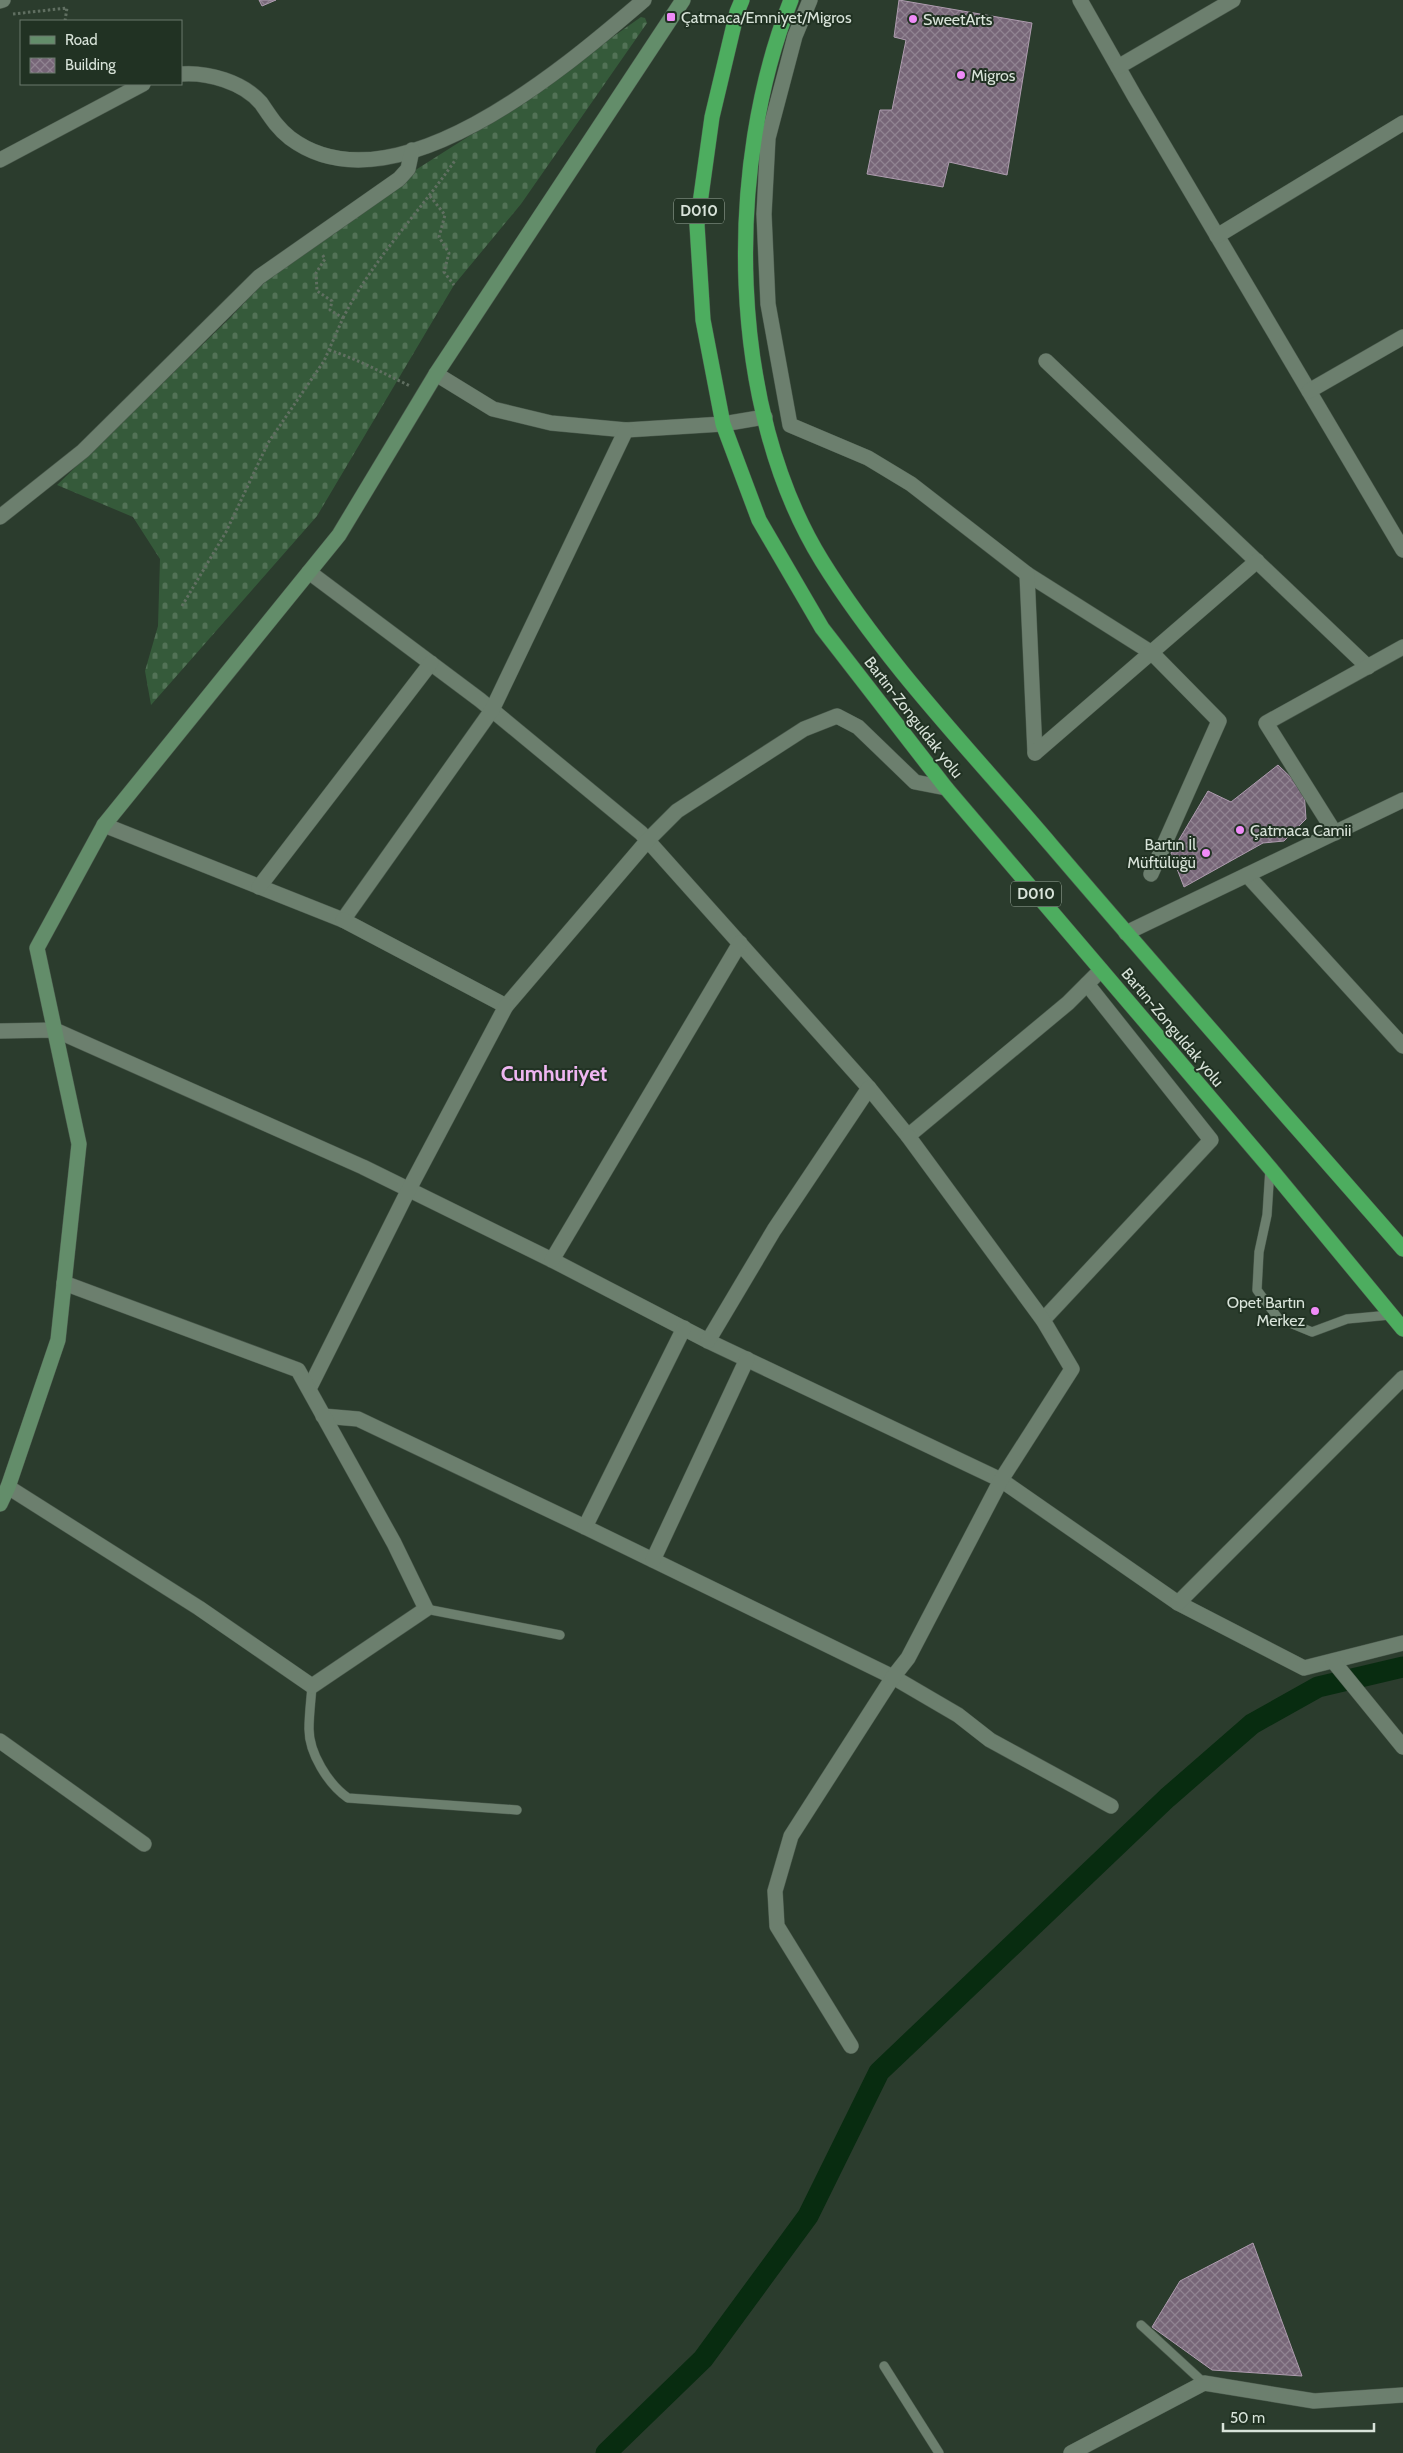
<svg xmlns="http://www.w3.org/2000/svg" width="1403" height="2453" font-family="Cabin,sans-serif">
<defs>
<pattern id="cemetery-stones" width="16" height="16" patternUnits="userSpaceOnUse" patternTransform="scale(1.25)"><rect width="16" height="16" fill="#355a3a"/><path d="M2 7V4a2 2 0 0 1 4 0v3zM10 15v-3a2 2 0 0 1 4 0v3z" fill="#527256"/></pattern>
<pattern id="building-cross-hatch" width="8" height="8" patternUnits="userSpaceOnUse" patternTransform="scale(1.25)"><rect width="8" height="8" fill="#776678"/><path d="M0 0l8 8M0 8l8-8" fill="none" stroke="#908391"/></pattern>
</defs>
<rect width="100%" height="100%" fill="#2b3c2d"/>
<!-- cemetery -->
<polygon fill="url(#cemetery-stones)" points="641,17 645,18 647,23 521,204 454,285 317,516 151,705 145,671 158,626 160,559 133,517 57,485 230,318 261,285 320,239 406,176 496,119"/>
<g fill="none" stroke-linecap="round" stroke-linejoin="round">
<!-- canal -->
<polyline stroke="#082c10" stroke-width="21" points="606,2453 703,2359 808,2216 879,2072 1167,1798 1252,1724 1318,1687 1403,1667"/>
</g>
<!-- building -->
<g fill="url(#building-cross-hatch)" stroke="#ae9caf">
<polygon points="259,0 276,0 262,6"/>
<polygon points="899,0 1032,23 1007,175 949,162 943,187 867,174 880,110 892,110 906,40 894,37"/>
<polygon points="1278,765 1304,790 1306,819 1284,841 1263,843 1184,887 1171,853 1208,791 1231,802"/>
<polygon points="1253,2243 1302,2376 1212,2370 1152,2327 1180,2281"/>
</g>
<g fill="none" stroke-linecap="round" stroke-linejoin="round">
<defs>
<g id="lane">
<polyline points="1270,1168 1267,1215 1259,1252 1257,1290 1278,1318 1312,1332 1347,1319 1390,1315"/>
<polyline points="426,1609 560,1635"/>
<path d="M312,1686C311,1700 309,1715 309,1729C309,1753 328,1784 348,1798L517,1810"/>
<polyline points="1141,2325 1204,2383"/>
<polyline points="884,2366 939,2453"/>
</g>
<g id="street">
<polyline points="810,0 795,36 768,138 764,214 768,304 790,425 868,458 911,484 1027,574 1152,653 1219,721 1151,874"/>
<polyline points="1080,0 1135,97 1403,550"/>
<polyline points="0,1 3,0"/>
<polyline points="1118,67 1233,0"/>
<path d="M181,74C208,72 243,82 261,103C270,116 277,128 290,138C394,216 568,65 644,0"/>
<polyline points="0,160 143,84"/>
<polyline points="1217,236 1403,123"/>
<polyline points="1046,361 1368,667"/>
<polyline points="436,374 493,409 551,423 626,430 723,424 765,417"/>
<polyline points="1309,391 1403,337"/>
<polyline points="0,517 83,451 259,277 399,179 408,169 412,150"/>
<polyline points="309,572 480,700 641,833 869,1088"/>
<polyline points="1027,574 1035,753"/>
<polyline points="1035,753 1257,561"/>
<polyline points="104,825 343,920 492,710 626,430"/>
<polyline points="1335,833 1266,723 1403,647"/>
<polyline points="1247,875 1403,1046"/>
<polyline points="259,887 431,663"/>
<polyline points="343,920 506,1006 648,840 677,811 804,729 837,716 858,727 915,782 946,788"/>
<polyline points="1126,933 1403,800"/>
<polyline points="0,1031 55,1030 363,1167 552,1260 708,1341 1001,1480 1178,1603 1304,1668 1403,1643"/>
<polyline points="552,1260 740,943"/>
<polyline points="1043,1320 1211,1140 1087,984"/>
<polyline points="708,1341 774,1230 869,1088 908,1136 1068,1003 1101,970"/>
<polyline points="309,1389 408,1191 506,1006"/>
<polyline points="323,1416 358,1419 585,1527 893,1677 958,1715 990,1740 1111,1806"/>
<polyline points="8,1487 199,1608 312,1686 426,1609 394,1543 298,1370 64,1283"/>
<polyline points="585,1527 684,1328"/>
<polyline points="653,1560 747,1359"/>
<polyline points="1178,1603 1403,1378"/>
<polyline points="1333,1661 1403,1747"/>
<polyline points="0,1741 144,1844"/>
<polyline points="851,2046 777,1926 775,1891 791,1836 893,1677 908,1658 1001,1480 1072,1369 1043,1320 908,1136"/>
<polyline points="1071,2453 1204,2383 1314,2401 1403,2395"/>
</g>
<polyline id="secondary" points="0,1504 8,1487 58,1340 79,1144 37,948 104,825 339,535 436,374 683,0"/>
<g id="highway">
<polyline points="742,0 737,12 712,117 697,225 703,320 723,424 759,520 822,628 946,788 1270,1168 1403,1329"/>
<path d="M791,0C725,166 727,407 822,561C886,664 973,753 1051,845C1167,981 1285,1114 1403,1249"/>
</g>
</defs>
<!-- lane casing -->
<use href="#lane" stroke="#4a594c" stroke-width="10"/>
<!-- street casing -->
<use href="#street" stroke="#4a594c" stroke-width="16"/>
<!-- secondary casing -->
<use href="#secondary" stroke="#4a594c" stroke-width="16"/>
<!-- highway casing -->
<use href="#highway" stroke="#4a594c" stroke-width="16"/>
<!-- path -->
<g stroke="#606f61" stroke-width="3" stroke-dasharray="2.5 2.5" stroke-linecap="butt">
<polyline points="13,14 67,8 65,21"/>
<polyline points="430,196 445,215 439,237 449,253 444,272 454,285"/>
<path d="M343,318C373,259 419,213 456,159"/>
<path d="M329,350C357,359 383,373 410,386"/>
<polyline points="182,606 226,532 268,443 324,361 343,318 330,310 332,301 317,291 316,273 325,259 322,254"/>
</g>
<!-- lane -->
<use href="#lane" stroke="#6c7f6e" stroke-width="9"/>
<!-- street -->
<use href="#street" stroke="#6c7f6e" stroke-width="15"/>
<!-- secondary -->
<use href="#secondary" stroke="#638d6a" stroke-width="15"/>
<!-- highway -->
<use href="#highway" stroke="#4dad5f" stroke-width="15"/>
</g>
<!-- markers -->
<g fill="#ef8bf7" stroke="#213223" stroke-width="2">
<rect x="666" y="12" width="10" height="10" rx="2.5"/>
<circle cx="913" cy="19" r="5"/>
<circle cx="961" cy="75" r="5"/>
<circle cx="1240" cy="830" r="5"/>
<circle cx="1206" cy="853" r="5"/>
<circle cx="1315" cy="1311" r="5"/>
</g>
<g text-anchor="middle" stroke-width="4" stroke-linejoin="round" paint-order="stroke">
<!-- shield labels -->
<g fill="#213223" stroke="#a1aea2" stroke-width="1">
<rect x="674" y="198.5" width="50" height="25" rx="4"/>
<rect x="1011" y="881.5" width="50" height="25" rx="4"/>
</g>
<g font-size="15" font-weight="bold" fill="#d8e3d9">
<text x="699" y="216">D010</text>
<text x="1036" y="899">D010</text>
</g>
<!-- poi labels -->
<g font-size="16" fill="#d8e3d9" stroke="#213223" text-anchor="start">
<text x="681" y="23">Çatmaca/Emniyet/Migros</text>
<text x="923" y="25">SweetArts</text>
<text x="971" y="81">Migros</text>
<text x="1250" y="836">Çatmaca Camii</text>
<text x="1196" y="850" text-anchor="end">Bartın İl<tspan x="1196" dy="18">Müftülüğü</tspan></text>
<text x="1305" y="1308" text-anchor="end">Opet Bartın<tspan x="1305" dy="18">Merkez</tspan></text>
</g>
<!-- street labels -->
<g font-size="16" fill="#d8e3d9" stroke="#213223">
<text transform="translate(914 717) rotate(52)" y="6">Bartın-Zonguldak yolu</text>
<text transform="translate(1173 1027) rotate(50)" y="6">Bartın-Zonguldak yolu</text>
</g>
<!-- district labels -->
<g font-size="21" font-weight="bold" fill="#eeb6f1" stroke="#213223">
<text x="554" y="1081">Cumhuriyet</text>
</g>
</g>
<!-- legend -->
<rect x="20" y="20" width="162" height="65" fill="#213223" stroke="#6a796c"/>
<rect x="30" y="36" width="25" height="8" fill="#638d6a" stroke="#6a796c"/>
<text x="65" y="45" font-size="15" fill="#d8e3d9">Road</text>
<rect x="30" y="58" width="25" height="15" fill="url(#building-cross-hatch)" stroke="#6a796c"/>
<text x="65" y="70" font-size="15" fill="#d8e3d9">Building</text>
<!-- scale -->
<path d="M1223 2423v8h151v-8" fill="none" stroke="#d8e3d9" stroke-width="2.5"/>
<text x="1230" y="2423" font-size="15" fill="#d8e3d9" stroke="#213223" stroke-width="4" paint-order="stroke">50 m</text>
</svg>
